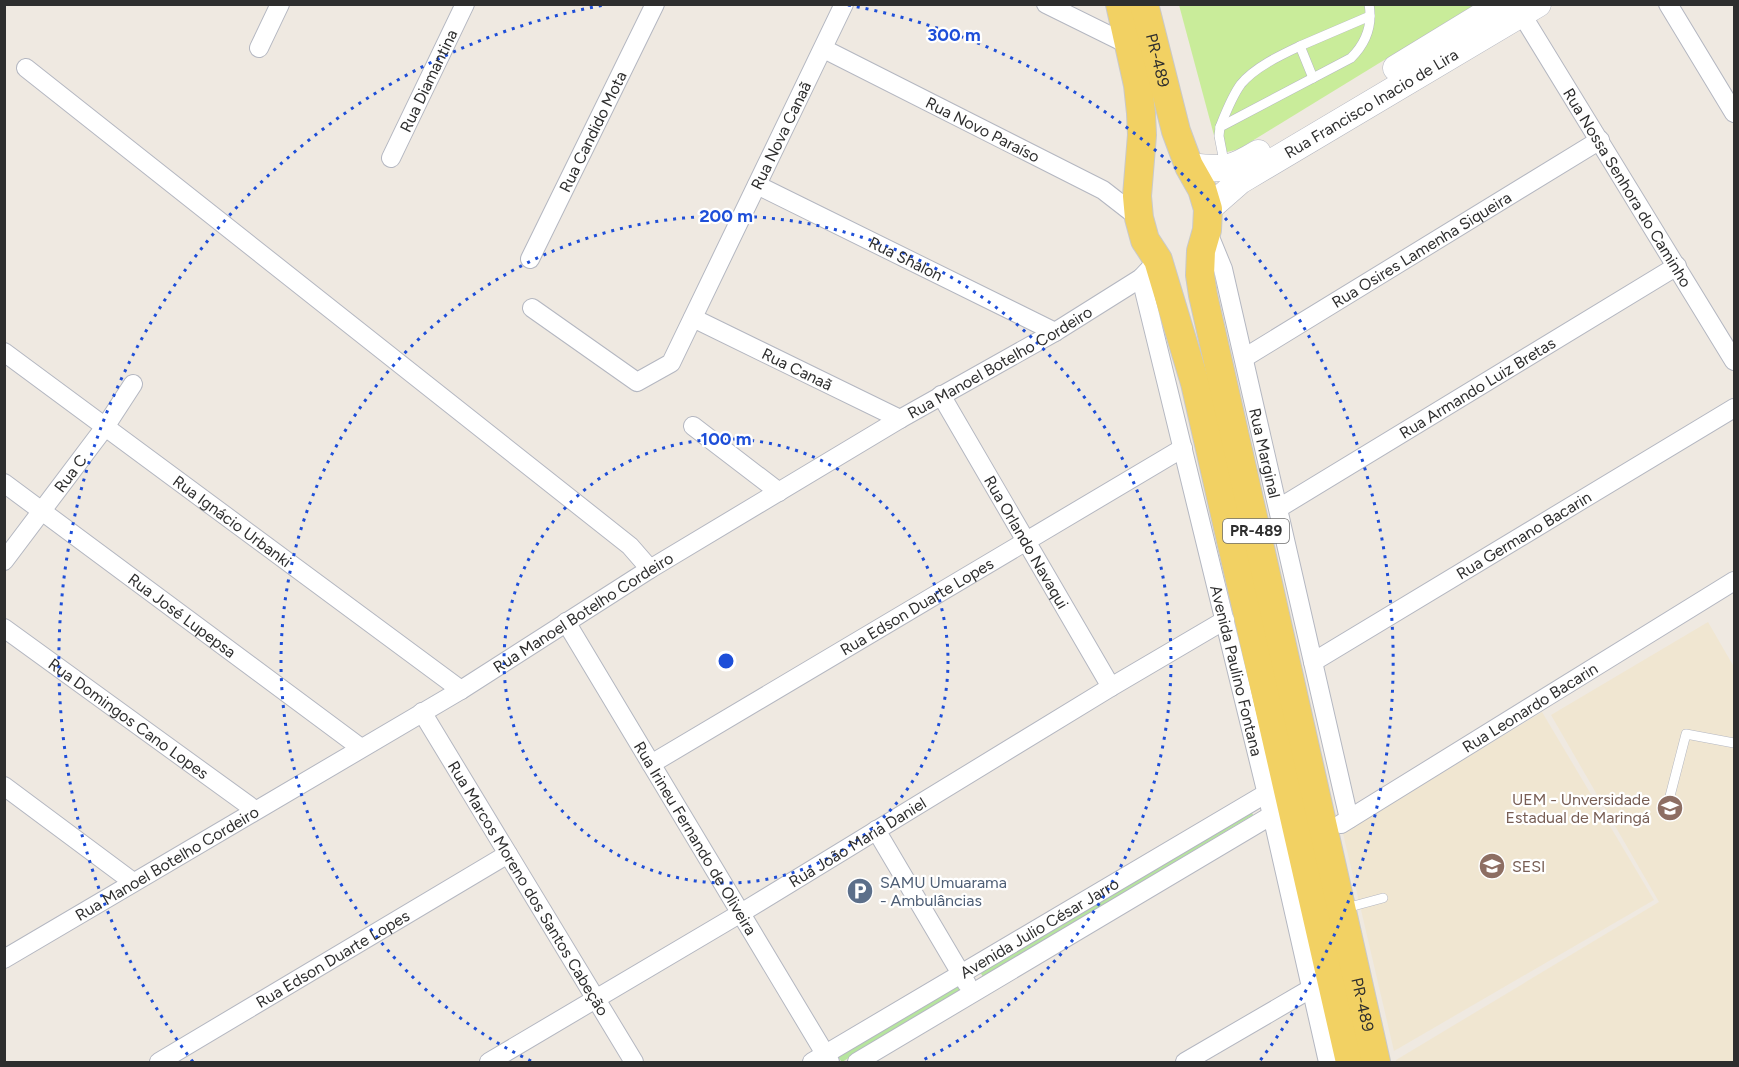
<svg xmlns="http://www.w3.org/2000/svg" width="1739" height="1067" font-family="Figtree,sans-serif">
<rect width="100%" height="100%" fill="#efe9e1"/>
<!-- education -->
<g fill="#f0e6d1">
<polygon points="1708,622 1734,667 1734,1062 1396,1062 1396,1060 1659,902 1551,715"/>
<polygon points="1542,712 1654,900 1394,1051 1343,833"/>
</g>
<!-- grass -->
<g fill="#b6e59e">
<polygon points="1250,808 1253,815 983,977 979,970"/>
<polygon points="960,982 964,989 842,1062 836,1055"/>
</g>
<!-- pitch -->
<polygon fill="#c9ec9a" points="1179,5 1474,5 1239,149 1219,154"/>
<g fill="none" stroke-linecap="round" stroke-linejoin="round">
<defs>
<g id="lane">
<polyline points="1300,46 1370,16"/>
<path d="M1220,127C1226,112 1232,96 1241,84C1255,67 1281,55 1300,46L1313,78"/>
<path d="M1225,167L1219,136L1220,127L1351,58C1366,43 1373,26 1369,4"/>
<polyline points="1669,800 1686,734 1734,743"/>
<polyline points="1346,908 1383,898"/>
</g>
<g id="street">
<polyline points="1046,4 1129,45"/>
<polyline points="1668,4 1734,113"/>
<path id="s1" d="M1516,5L1734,361"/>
<polyline points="259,48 280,4"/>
<path id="s2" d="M824,49L1103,190L1139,218"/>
<polyline points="26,68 630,546 650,569"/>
<path id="s3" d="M391,158L465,4"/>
<path id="s4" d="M757,185L1055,332"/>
<path id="s5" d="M1207,230L1223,269L1349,819"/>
<path id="s6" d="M530,259L655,4"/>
<path id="s7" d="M1141,278L1272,815L1328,1062"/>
<path id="s8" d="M532,308L637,382L671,363L844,4"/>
<path id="s9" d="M693,318L900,419"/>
<path id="s10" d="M4,352L461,690"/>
<path id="s11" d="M1244,358L1600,140"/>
<path id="s12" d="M941,395L1111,687"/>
<polyline points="693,426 779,492"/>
<path id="s13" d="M4,483L361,748"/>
<path id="s14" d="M1279,508L1677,266"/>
<path id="s15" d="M4,561L105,427L133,384"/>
<path id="s16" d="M566,622L830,1062"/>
<path id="s17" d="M4,628L255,810"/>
<path id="s18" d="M1313,662L1734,408"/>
<path id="s19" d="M422,712L634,1062"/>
<path id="s20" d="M651,764L1183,448"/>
<polyline points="4,786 133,882"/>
<path id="s21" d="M1341,824L1734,581"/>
<polyline points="876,830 967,984"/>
<path id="s22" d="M4,959L461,690L650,569L900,419L1055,332L1141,278L1158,260"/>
<path id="s23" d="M159,1062L508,854"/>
<path id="s24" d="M489,1062L741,913L1111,687L1225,620"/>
<path id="s25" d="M812,1062L1267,793"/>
<polyline points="857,1062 1272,815"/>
<polyline points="1185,1062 1312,988"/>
</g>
<g id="secondary">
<polyline points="1396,68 1501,4"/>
<path d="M1189,166C1223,169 1227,172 1258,153"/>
<path id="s26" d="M1208,209L1240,181L1538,4"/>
</g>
<g id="primary">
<polyline points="1120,4 1138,85 1141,113 1142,135 1137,196 1139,218 1145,240 1158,260 1195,383 1350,1062"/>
<path id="s27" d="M1144,4L1176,131L1189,166L1202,189L1208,209L1207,230L1201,251L1200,275L1203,295L1376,1062"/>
</g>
</defs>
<!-- lane casing -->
<use href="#lane" stroke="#b4b7c1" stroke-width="10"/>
<!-- street casing -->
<use href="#street" stroke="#b4b7c1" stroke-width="20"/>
<!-- secondary casing -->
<use href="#secondary" stroke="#b4b7c1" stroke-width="27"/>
<!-- primary casing -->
<use href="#primary" stroke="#c9c9c9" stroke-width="30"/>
<!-- lane -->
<use href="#lane" stroke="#fff" stroke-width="9"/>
<!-- street -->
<use href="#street" stroke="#fff" stroke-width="18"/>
<!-- secondary -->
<use href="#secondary" stroke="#fff" stroke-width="26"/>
<!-- primary -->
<use href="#primary" stroke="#f2d163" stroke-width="28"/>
</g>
<!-- distance rings -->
<g fill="none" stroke="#1d4ed8" stroke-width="3" stroke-dasharray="3 6">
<circle cx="726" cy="661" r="222"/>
<path d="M531 1061A445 445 0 1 1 921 1061"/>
<path d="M193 1062A667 667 0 0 1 604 5M848 5A667 667 0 0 1 1259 1062"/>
</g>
<!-- icons -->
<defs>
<symbol id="university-disc" viewBox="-11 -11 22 22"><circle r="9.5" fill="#8d6e63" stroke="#fff"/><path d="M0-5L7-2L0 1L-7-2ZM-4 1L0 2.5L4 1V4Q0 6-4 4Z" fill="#fff"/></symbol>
<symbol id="school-disc" viewBox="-11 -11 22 22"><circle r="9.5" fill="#8d6e63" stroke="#fff"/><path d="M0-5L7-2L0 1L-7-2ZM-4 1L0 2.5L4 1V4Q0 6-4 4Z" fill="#fff"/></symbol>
<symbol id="parking-disc" viewBox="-11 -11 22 22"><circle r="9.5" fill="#5c6f8a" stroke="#fff"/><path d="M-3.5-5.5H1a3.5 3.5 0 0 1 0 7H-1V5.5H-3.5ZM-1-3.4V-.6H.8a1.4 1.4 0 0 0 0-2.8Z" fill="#fff"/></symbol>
</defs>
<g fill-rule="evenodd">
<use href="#university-disc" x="1655" y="793" width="30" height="30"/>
<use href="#school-disc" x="1477" y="851" width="30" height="30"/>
<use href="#parking-disc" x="845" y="876" width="30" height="30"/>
</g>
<g text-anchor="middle" stroke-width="4.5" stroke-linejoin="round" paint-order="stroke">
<!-- shield labels -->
<rect fill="#fff" stroke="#6d6d6d" stroke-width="1.5" x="1223" y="519" width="66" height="24" rx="4.5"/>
<g font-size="15" font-weight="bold" fill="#2e2e2e">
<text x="1256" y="536">PR-489</text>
</g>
<!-- street labels -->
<g font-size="16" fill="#2e2e2e" stroke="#fff">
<text dy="6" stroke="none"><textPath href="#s27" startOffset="58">PR-489</textPath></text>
<text dy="6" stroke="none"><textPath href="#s3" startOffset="86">Rua Diamantina</textPath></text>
<text dy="6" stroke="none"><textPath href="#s26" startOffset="195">Rua Francisco Inacio de Lira</textPath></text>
<text dy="6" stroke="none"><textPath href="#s2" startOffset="178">Rua Novo Paraíso</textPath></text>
<text dy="6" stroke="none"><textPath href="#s6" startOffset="142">Rua Candido Mota</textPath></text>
<text dy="6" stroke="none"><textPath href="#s8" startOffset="420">Rua Nova Canaã</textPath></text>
<text dy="6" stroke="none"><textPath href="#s1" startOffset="214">Rua Nossa Senhora do Caminho</textPath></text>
<text dy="6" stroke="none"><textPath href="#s11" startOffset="208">Rua Osires Lamenha Siqueira</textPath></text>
<text dy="6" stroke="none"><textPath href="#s4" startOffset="166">Rua Shalon</textPath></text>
<text dy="6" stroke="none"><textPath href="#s22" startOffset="1161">Rua Manoel Botelho Cordeiro</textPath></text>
<text dy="6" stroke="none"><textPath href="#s9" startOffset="116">Rua Canaã</textPath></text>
<text dy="6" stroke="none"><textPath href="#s14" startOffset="232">Rua Armando Luiz Bretas</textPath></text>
<text dy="6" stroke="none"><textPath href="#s5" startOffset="231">Rua Marginal</textPath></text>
<text dy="6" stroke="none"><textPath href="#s15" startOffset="110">Rua C</textPath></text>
<text dy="6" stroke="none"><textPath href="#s10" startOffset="284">Rua Ignácio Urbanki</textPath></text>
<text dy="6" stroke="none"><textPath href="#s18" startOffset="246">Rua Germano Bacarin</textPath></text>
<text dy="6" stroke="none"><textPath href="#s12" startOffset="170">Rua Orlando Navaqui</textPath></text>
<text dy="6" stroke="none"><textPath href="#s20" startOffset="309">Rua Edson Duarte Lopes</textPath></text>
<text dy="6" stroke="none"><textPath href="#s22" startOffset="675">Rua Manoel Botelho Cordeiro</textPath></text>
<text dy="6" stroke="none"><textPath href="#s13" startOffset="222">Rua José Lupepsa</textPath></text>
<text dy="6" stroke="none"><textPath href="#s7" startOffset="404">Avenida Paulino Fontana</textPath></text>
<text dy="6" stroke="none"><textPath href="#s21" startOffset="222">Rua Leonardo Bacarin</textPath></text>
<text dy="6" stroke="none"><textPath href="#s17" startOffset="154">Rua Domingos Cano Lopes</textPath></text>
<text dy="6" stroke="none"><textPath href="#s16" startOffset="252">Rua Irineu Fernando de Oliveira</textPath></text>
<text dy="6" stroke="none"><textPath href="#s24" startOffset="429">Rua João Maria Daniel</textPath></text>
<text dy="6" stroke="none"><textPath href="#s22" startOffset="189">Rua Manoel Botelho Cordeiro</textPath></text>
<text dy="6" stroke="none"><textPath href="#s19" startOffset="206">Rua Marcos Moreno dos Santos Cabeção</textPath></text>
<text dy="6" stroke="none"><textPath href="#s25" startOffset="264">Avenida Julio César Jarro</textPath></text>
<text dy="6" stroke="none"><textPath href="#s23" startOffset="202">Rua Edson Duarte Lopes</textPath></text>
<text dy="6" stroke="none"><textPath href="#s27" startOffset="1030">PR-489</textPath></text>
</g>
<!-- education labels -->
<g font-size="16" fill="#785e54" stroke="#fff" text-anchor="end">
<text x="1650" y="805">UEM - Unversidade<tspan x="1650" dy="18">Estadual de Maringá</tspan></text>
<text x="1512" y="872" text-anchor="start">SESI</text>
</g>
<!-- service labels -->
<g font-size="16" fill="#4e5e75" stroke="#fff" text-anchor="start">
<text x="880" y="888">SAMU Umuarama<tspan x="880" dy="18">- Ambulâncias</tspan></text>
</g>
</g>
<circle cx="726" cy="661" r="9" fill="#1d4ed8" stroke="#fff" stroke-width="3"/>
<g font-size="18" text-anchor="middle" font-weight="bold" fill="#1d4ed8" stroke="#fff" stroke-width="4.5" stroke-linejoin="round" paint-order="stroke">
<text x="954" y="41">300 m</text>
<text x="726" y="222">200 m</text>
<text x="726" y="445">100 m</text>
</g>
<!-- border -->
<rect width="1739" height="1067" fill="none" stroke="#2e2e2e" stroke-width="12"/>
</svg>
